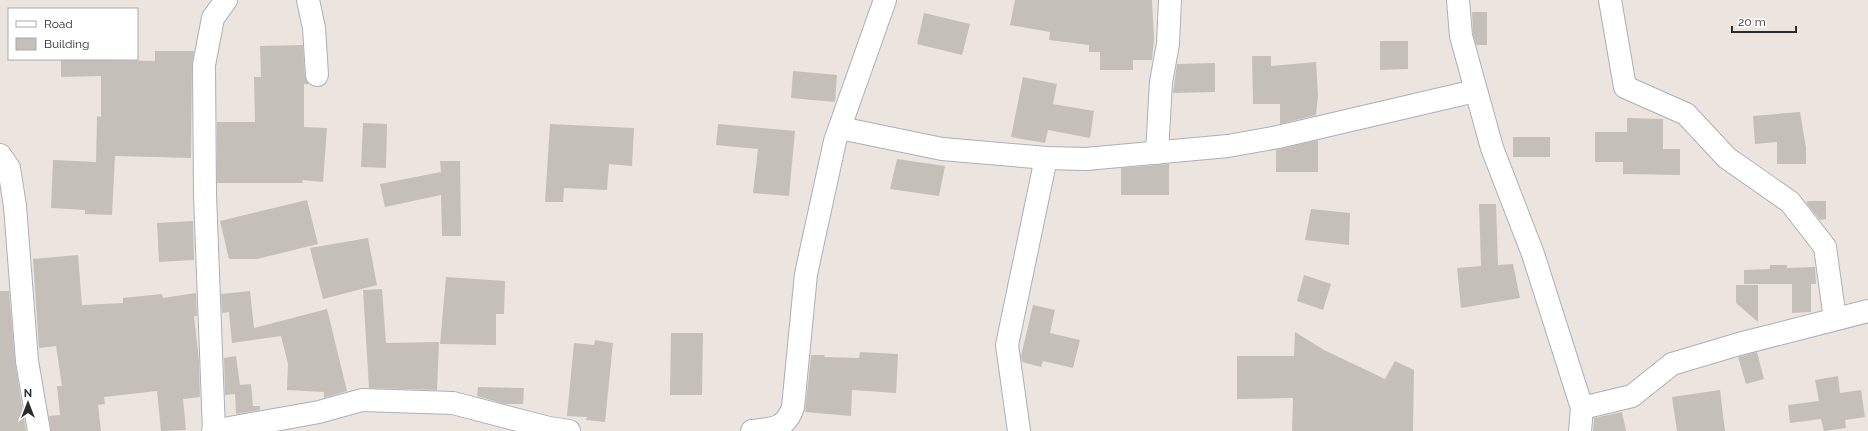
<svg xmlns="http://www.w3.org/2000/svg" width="1868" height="431" font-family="Raleway,sans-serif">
<rect width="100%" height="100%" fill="#ece4df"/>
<!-- building -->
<g fill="#c5bfba">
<polygon points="1015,0 1152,0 1154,39 1152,60 1133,60 1133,70 1100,70 1100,52 1089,52 1089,45 1049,40 1050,32 1010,25"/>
<polygon points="1472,12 1487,12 1487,45 1476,45 1473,34"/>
<polygon points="924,13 970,24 962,55 917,44"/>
<polygon points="1380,41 1408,41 1408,69 1380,70"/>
<polygon points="303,45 305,76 309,84 304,84 304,127 327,128 323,182 302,180 303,183 217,183 217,122 255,122 254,77 261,77 260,46"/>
<polygon points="155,51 194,51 192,65 191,158 115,156 112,215 85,214 85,210 51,208 53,160 96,162 97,116 101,117 101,76 61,77 61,59 155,61"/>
<polygon points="1252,56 1271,56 1271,66 1316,62 1318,95 1316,115 1280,124 1280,104 1253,104"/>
<polygon points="1215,63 1215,92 1173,93 1177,64"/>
<polygon points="793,71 837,75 835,102 791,98"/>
<polygon points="1023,77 1057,84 1053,104 1094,111 1090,138 1048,130 1045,143 1011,137"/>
<polygon points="1800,112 1806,148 1806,164 1777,164 1777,142 1755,144 1753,116"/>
<polygon points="1627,118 1663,119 1663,149 1680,149 1680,175 1623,174 1623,162 1595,162 1595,132 1627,132"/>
<polygon points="363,123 387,124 386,168 361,167"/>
<polygon points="550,124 634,128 632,166 609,164 607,190 564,188 563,202 545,202"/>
<polygon points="718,124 795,131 789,196 753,193 758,149 716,145"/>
<rect x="1513" y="137" width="37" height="20"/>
<polygon points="1318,140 1318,172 1276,172 1276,150"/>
<polygon points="897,159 945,166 939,196 890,189"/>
<polygon points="440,161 460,161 461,236 442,236 441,195 385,207 380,184 441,172"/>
<polygon points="1169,164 1169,195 1121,195 1121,168"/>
<polygon points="307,200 318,244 257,259 229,259 220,221"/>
<polygon points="1807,201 1826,201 1826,219 1820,220 1807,204"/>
<polygon points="1479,204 1496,204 1498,265 1513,264 1520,298 1461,308 1457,268 1481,266"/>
<polygon points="1311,209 1350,213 1349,245 1305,240"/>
<polygon points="193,221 194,260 159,262 157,223"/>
<polygon points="368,238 377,285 323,299 310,248"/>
<polygon points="78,255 82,305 123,303 123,298 162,294 163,298 196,293 197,316 194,316 199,361 200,397 183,399 186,430 161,431 157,391 104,397 105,404 98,405 101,431 51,431 49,416 60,415 57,386 62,386 56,346 39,348 33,259"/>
<polygon points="1770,265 1787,265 1787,268 1815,267 1816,284 1811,284 1811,312 1792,313 1792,284 1744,284 1744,270 1770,269"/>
<polygon points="1304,275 1331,284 1323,310 1297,301"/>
<polygon points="446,277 505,281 504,314 496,314 496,345 440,344"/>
<polygon points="1736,285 1758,285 1758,322 1736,303"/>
<polygon points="382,289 386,343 439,342 437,390 369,388 363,290"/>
<polygon points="0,291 9,291 15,362 26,431 0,431"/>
<polygon points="250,291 254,328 327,309 347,391 324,398 324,392 287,390 288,364 281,336 232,343 229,312 222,313 221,294"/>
<polygon points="1033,305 1055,310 1050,333 1080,340 1073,368 1043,361 1041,367 1022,362 1021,356"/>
<polygon points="1295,332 1324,350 1385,379 1395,361 1414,370 1413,431 1292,431 1293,398 1237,399 1237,356 1294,356"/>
<polygon points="671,333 703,333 702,395 670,395"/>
<polygon points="595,340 613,343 605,422 586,420 587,417 567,416 574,343 594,345"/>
<polygon points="860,352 898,354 896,393 852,390 851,416 805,412 811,355 825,355 824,357 859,358"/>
<polygon points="1757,352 1764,379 1746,384 1738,357"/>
<polygon points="236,356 240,385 251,384 253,406 260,406 260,410 236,414 235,394 225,395 224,358"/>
<polygon points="1838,376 1840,393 1861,390 1865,417 1845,420 1846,428 1824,431 1821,419 1790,423 1788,405 1819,401 1815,380"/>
<polygon points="478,387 524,388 523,404 505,404 477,396"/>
<polygon points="1720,390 1725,431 1677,431 1672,397"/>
<polygon points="1622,412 1626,431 1593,431 1594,418"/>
</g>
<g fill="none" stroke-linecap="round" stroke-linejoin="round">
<defs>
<g id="minor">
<polyline points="308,0 314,28 317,75"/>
<polyline points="1458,0 1461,36 1492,148 1533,254 1582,408 1580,431"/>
<polyline points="1610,0 1625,87 1686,114 1727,158 1790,202 1825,247 1835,319"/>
<polyline points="840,128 942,149 1046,158 1086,159 1228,146 1278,137 1475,91"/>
<polyline points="1157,153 1161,82 1168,44 1170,0"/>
<polyline points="0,155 9,168 15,206 27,361 39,431"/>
<polyline points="1582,408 1632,396 1672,364 1739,344 1868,311"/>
<polyline points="213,431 319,412 362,400 453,403 549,428 569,431"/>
<polyline points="214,431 205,195 204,65 213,18 226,0"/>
<path d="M752,431C772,429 786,429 793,407L806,274L835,141L885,0"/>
<polyline points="1019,431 1007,345 1046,158"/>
</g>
</defs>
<!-- minor casing -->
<use href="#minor" stroke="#abb0b7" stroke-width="24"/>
<!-- minor -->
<use href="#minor" stroke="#fff" stroke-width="22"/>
</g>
<!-- legend -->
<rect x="8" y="8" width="130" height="52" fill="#ffffff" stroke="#aaaaaa"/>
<rect x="16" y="21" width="20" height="6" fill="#ffffff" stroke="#aaaaaa"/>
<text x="44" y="28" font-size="12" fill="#2b2b2b">Road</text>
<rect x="16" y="38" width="20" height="12" fill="#c5bfba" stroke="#aaaaaa"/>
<text x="44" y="48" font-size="12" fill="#2b2b2b">Building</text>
<!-- north arrow -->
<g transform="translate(28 403)" stroke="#ffffff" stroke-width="3" paint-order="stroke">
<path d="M0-3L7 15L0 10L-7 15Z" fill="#2b2b2b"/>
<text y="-6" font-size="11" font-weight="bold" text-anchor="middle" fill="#2b2b2b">N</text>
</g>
<!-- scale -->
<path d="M1732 26v6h64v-6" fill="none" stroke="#2b2b2b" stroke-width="2"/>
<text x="1738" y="26" font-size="12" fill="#2b2b2b" stroke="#ffffff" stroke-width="3" paint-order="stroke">20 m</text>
</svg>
